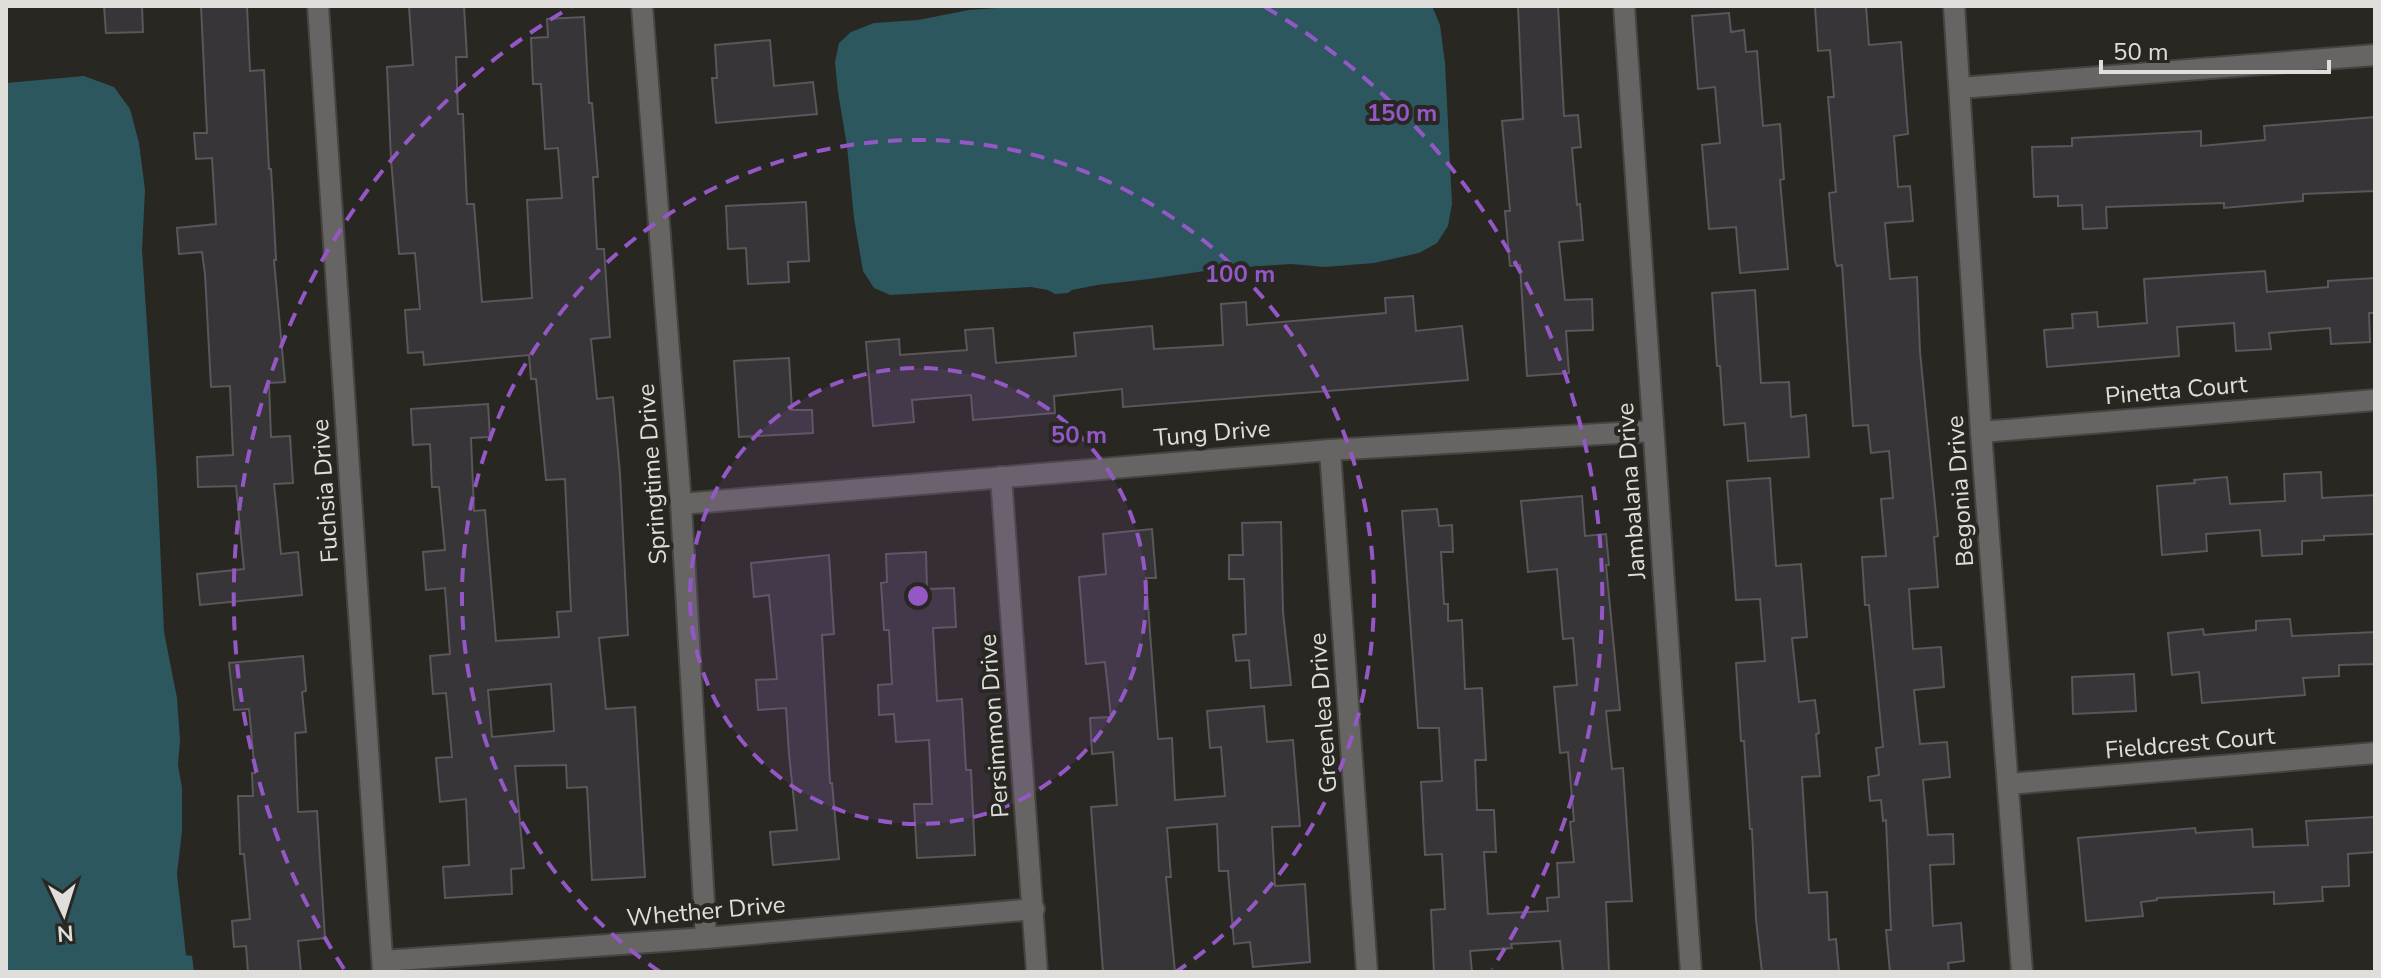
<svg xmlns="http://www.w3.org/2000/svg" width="2381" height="978" font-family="'Nunito Sans',sans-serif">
<rect width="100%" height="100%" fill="#292722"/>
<!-- water -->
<g fill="#2d575e">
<polygon points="1027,6 1432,6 1440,25 1445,63 1452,204 1448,226 1437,243 1419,253 1374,263 1325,267 1291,264 1219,269 1149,279 1097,285 1072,290 1068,293 1055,294 1048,290 1031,287 890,295 874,288 863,271 854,218 847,146 838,92 835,62 839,43 851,32 874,23 918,20 969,10"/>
<polygon points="84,76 114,87 130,109 139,143 145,190 142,250 157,476 164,632 177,698 180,740 178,765 182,788 182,831 177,874 186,955 192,956 194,972 6,972 6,83"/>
</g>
<!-- building -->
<g fill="#383539" stroke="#5a565b" stroke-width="2" fill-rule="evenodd">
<polygon points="104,6 142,6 143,32 106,33"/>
<polygon points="201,6 247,6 250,71 264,70 269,169 271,169 273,202 276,260 274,260 285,382 269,383 271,437 290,436 293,483 274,484 281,554 298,552 302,595 200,605 197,574 244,569 236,486 198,487 197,457 233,455 230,386 211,387 205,274 202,252 179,254 177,228 216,224 212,158 196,159 194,133 207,133"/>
<path d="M409,6H464L467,57H456L458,114H463L467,204H474L482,302L532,298L527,200L562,198L558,148L545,149L541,84H533L531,38L548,37L547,19L584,17L589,103H592L598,177H593L597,249H604L610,337L591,339L597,399L613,397L620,474L628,635L599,638L606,709L635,707L645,877L592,880L587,787L567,788L566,765L515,766L524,868L511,869L512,894L445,898L443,867L469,865L466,799L440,802L436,758L452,757L446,693L433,694L430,656L450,654L445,588L426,590L423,552L445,550L439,487H432L430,444L413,445L411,409L488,404L490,437L471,438L474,511L485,510L496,641L559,637L557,612L571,611L565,479L546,480L536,379H531L529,355L424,365L423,352L408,353L405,310L420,309L415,253L399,254L391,159L387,67L413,65ZM551,684L554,731L492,737L488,690Z"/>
<polygon points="1518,6 1558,6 1564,116 1578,115 1581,147 1572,148 1577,205 1580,204 1583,240 1559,242 1565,300 1592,299 1593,330 1566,331 1569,373 1527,376 1520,265 1510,266 1505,211 1510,211 1502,121 1523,119"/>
<polygon points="1815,6 1866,6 1869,45 1901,42 1908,134 1894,136 1898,187 1910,186 1913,221 1885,223 1890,279 1917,277 1920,352 1938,536 1934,537 1938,587 1909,589 1913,649 1941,647 1944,687 1914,690 1920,744 1947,742 1950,777 1923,780 1928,835 1953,834 1954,864 1930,865 1933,926 1961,923 1964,961 1948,963 1949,972 1890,972 1886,930 1891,930 1886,820 1883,821 1881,800 1870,801 1868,777 1879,775 1876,748 1883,747 1869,605 1865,605 1862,557 1886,556 1881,499 1893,498 1889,451 1871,453 1868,425 1853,426 1842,265 1837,266 1835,261 1829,193 1836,192 1828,97 1834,97 1830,50 1818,51"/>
<polygon points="1729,13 1731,32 1744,30 1746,52 1757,51 1763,126 1780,124 1784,179 1780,180 1788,269 1740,273 1736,227 1709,229 1702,145 1720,143 1715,87 1698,89 1692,16"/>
<polygon points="770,40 774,86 813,82 817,114 716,123 712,78 717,78 715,45"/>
<polygon points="2375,117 2375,191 2303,194 2303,201 2224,208 2224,203 2106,207 2107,228 2083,229 2082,205 2058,206 2058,196 2034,197 2032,147 2072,146 2072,138 2201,131 2201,146 2265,140 2264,126"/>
<polygon points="806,202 809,261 788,262 789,282 748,284 746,248 728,249 726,206"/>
<polygon points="2265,271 2267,292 2328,287 2328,281 2375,278 2375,313 2369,313 2370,342 2331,344 2330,328 2269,333 2271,349 2236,351 2234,323 2177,327 2179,356 2047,367 2044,330 2073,328 2072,314 2097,312 2098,327 2147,323 2144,279"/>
<polygon points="1755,290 1761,383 1789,382 1791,417 1806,415 1809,457 1748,461 1745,423 1724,425 1720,366 1717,366 1712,293"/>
<polygon points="1413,296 1416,331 1462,326 1468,380 1123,407 1122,389 1054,396 1055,413 973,420 971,395 912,400 914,422 873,426 866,342 899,339 900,355 967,350 965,330 993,328 996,363 1076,356 1074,333 1152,326 1154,349 1223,345 1221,304 1246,302 1247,325 1386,313 1385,298"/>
<polygon points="789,358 792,410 812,410 813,433 739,437 734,361"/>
<polygon points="2321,472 2322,498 2375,495 2375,534 2324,536 2324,540 2302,541 2302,554 2262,556 2260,530 2206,534 2207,551 2162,555 2157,486 2195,483 2194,480 2227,477 2230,504 2285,501 2284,474"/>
<polygon points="1770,478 1776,566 1801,564 1807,637 1792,638 1799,702 1815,700 1819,733 1816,734 1820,776 1802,777 1809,893 1827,892 1829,940 1836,939 1839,972 1762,972 1756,920 1752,829 1750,829 1744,741 1741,741 1736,663 1765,661 1760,599 1736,600 1727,481"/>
<polygon points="1582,496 1585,536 1606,534 1609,565 1606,565 1620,710 1606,711 1612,769 1623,768 1632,901 1606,902 1609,972 1563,972 1560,941 1511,944 1512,948 1470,951 1472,972 1434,972 1431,910 1445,909 1442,854 1425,855 1421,782 1442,781 1439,728 1418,728 1402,511 1437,509 1439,526 1452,525 1453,552 1441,552 1444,604 1448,604 1448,621 1462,620 1465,689 1482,688 1486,760 1475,760 1477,810 1494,810 1496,852 1484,852 1488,914 1548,911 1547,898 1559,897 1557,863 1574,862 1570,822 1574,821 1568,752 1560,753 1554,687 1577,685 1573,638 1563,639 1557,569 1528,572 1521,501"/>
<polygon points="1281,522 1283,612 1291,685 1251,688 1249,660 1236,661 1233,635 1246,634 1244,579 1229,579 1229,555 1243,555 1242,523"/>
<polygon points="1152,529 1156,578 1146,578 1158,739 1172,738 1175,800 1225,796 1221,747 1210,748 1207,711 1264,706 1267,742 1293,740 1300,826 1272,827 1275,886 1305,884 1310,962 1253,967 1250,942 1234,944 1228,871 1219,871 1217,824 1167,828 1171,877 1166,877 1175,972 1103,972 1091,807 1117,805 1113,752 1092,754 1090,718 1111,717 1105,662 1086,664 1079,577 1106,574 1103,534"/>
<polygon points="926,552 927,589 954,588 956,627 933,628 937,701 962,699 966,770 971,770 975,855 917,858 914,804 932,804 929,740 896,742 894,714 879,715 878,685 892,684 889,630 884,630 881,583 887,582 886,554"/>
<polygon points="829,555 834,634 822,635 830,783 832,783 839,859 773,865 770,832 797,830 789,754 786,708 758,710 756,680 777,679 769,595 754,597 751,563"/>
<polygon points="2290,619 2292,636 2375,632 2375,664 2339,665 2339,676 2303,678 2305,695 2202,703 2199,672 2172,675 2168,633 2203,629 2204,635 2256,630 2256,621"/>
<polygon points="303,656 306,691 302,692 306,732 295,733 298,812 317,811 325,938 298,941 301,972 248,972 246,946 234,947 232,921 250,919 244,854 240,854 238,796 253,796 252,773 255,773 249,709 234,710 229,663"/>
<polygon points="2134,674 2136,711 2073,714 2072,677"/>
<polygon points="2375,817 2375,852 2348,854 2349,886 2322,887 2323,901 2274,904 2274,892 2157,898 2157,900 2141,902 2143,916 2086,921 2078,838 2195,828 2196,833 2252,829 2253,847 2308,845 2306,821"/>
</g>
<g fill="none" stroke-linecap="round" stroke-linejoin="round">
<defs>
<g id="minor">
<polyline points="318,6 383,972"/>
<polyline points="642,6 681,504 706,938"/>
<polyline points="1624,6 1691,972"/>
<polyline points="1954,6 1981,432 2022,972"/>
<polyline points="1960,88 2375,55"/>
<polyline points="1981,432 2375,400"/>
<polyline points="1330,450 1367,972"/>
<polyline points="1001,477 1037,972"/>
<polyline points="681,504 1330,450 1653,431"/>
<polyline points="2009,784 2375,753"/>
<polyline points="383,961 706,938 1034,909"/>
</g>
</defs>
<!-- minor casing -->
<use href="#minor" stroke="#464440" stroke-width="24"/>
<!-- minor -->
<use href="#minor" stroke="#676464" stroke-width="20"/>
</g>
<!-- distance rings -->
<circle cx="918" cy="596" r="228" fill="#9458c6" fill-opacity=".12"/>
<g fill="none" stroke="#9458c6" stroke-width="4" stroke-dasharray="14 10">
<circle cx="918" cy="596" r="228"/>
<path d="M660 972A456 456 0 1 1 1176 972"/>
<path d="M344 969A684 684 0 0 1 571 7M1265 7A684 684 0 0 1 1492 969"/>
</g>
<g text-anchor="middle" stroke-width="8" stroke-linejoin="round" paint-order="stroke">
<!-- street labels -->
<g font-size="24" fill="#e0dedb" stroke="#292722">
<text transform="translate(2176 390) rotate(-5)" y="8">Pinetta Court</text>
<text transform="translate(1212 433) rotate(-5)" y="8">Tung Drive</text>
<text transform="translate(652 474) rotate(-94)" y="8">Springtime Drive</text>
<text transform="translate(325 491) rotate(-94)" y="8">Fuchsia Drive</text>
<text transform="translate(1631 491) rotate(-94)" y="8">Jambalana Drive</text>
<text transform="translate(1960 491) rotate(-94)" y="8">Begonia Drive</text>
<text transform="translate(1323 713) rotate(-94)" y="8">Greenlea Drive</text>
<text transform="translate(994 726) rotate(-94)" y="8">Persimmon Drive</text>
<text transform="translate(2190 743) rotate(-5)" y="8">Fieldcrest Court</text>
<text transform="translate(706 911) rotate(-5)" y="8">Whether Drive</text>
</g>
</g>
<circle cx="918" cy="596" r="12" fill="#9458c6" stroke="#292722" stroke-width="4"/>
<g font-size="24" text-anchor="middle" font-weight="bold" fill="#9458c6" stroke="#292722" stroke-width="8" stroke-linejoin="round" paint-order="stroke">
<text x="1402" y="121">150 m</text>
<text x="1240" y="282">100 m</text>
<text x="1079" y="443">50 m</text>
</g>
<!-- border -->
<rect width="2381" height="978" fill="none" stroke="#e0dedb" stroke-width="16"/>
<!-- north arrow -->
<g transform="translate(64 914) rotate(176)" stroke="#292722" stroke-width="6" paint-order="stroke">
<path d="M0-6L14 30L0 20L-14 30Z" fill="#e0dedb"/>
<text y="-12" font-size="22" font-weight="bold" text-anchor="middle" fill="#e0dedb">N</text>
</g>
<!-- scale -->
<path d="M2101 60v12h228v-12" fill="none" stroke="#e0dedb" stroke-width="4"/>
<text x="2113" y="60" font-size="24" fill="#e0dedb" stroke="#292722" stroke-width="6" paint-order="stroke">50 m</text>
</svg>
